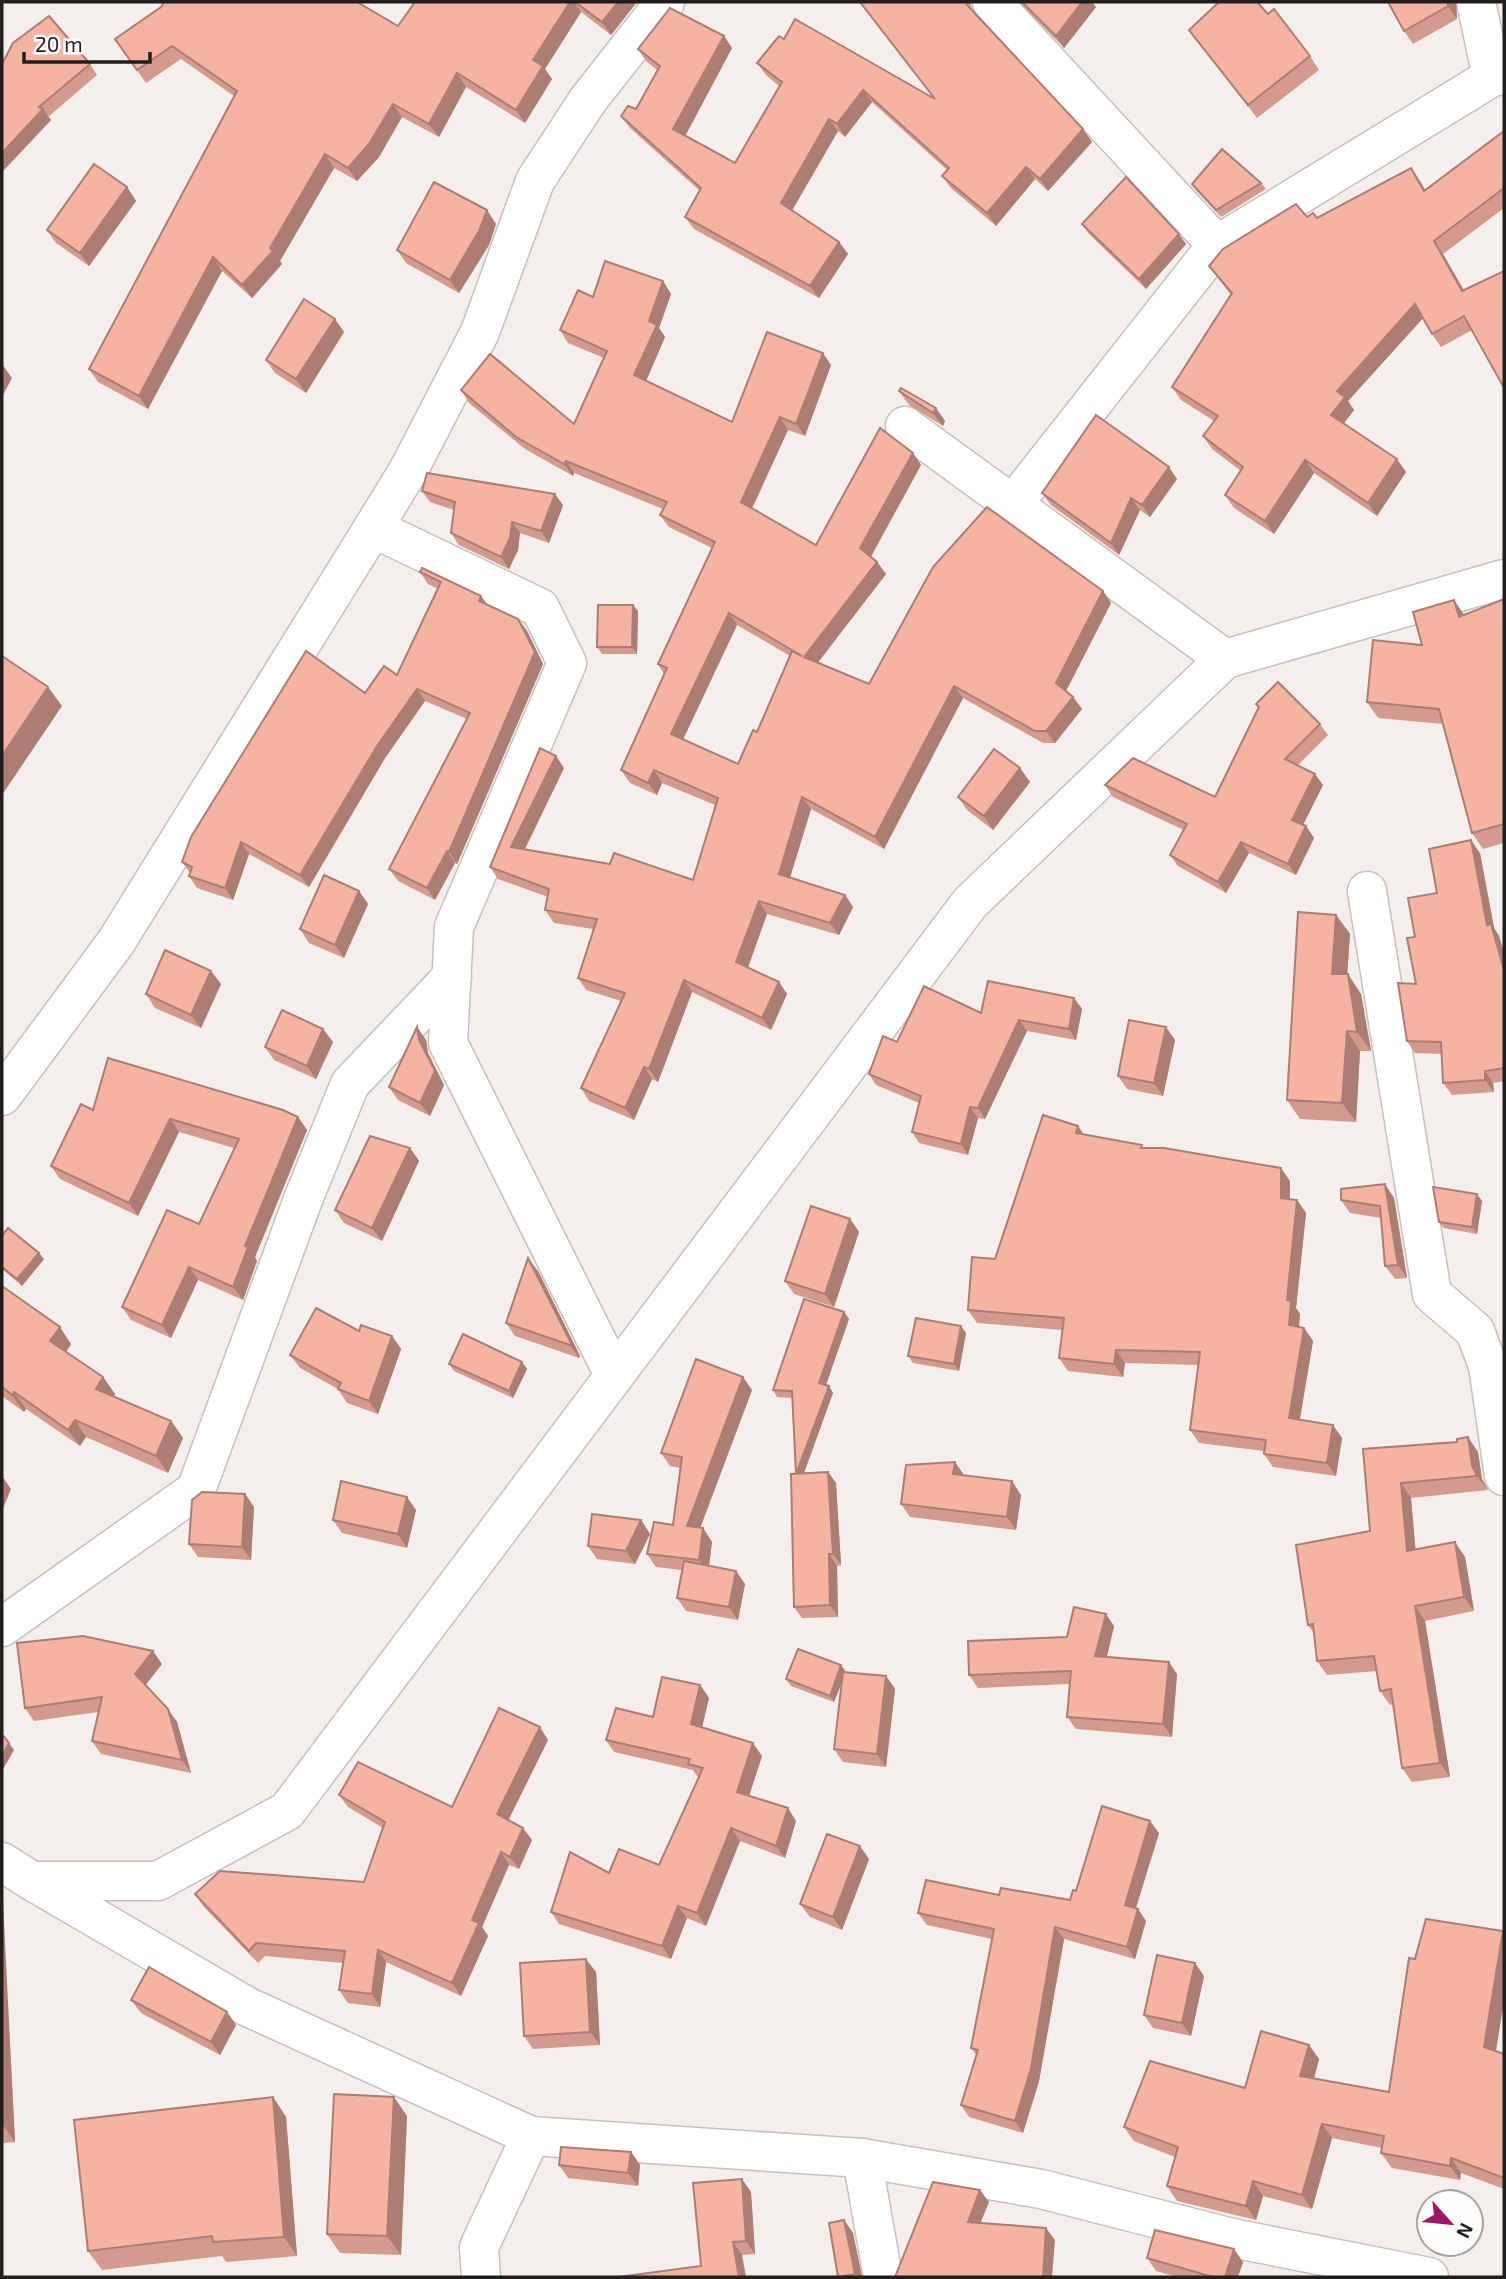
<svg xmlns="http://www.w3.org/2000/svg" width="1506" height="2279" font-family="'Exo 2',sans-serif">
<rect width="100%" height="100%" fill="#f4efec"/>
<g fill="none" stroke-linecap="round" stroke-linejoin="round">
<defs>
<g id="minor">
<polyline points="992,2 1217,245"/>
<polyline points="1476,2 1492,77"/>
<polyline points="905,426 1225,659"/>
<polyline points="1013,504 1217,245 1492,77 1504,75"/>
<polyline points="373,528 408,471 480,332 535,181 588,100 665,2"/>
<polyline points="1367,891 1432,1294 1475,1331 1488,1366 1504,1476"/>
<polyline points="2,1096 116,942 373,528 540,608 567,663 454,927 448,1043 614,1375"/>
<polyline points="2,1627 196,1490 304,1197 350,1084 452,977"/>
<polyline points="2,1862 32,1881 158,1881 287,1811 970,903 1225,659 1504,579"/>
<polyline points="34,1882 248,2007 531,2136 862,2158 1041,2189 1232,2238 1429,2277"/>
<polyline points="862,2158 883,2277"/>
<polyline points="481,2277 479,2247 531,2136"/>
</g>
</defs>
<!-- minor casing -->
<use href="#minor" stroke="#c6c1be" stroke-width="41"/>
<!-- minor -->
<use href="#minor" stroke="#fff" stroke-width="38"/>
</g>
<!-- wall -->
<g fill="#d39a8d" fill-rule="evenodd">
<polygon points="415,2 637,2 611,35 581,12 545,69 552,79 525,123 466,87 439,137 402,117 379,157 357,181 334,168 280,261 282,264 252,298 222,271 148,409 98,382 89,369 234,96 181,59 146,83 115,39 161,7 398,26"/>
<polygon points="860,2 971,2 971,6 973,10 1083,129 1092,142 1048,191 1035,179 996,226 951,188 942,176 947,170 872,102 845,137 838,131 792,211 839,242 848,254 819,298 694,229 685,217 700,191 630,128 621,116 636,109 657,70 646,61 638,49 724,36 732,48 685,136 735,163 779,86 766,75 757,63 784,39 934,98"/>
<polygon points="1019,2 1092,2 1096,7 1064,48"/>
<polygon points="1456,2 1457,19 1413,44 1404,31"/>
<polygon points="1189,30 1310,56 1319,70 1257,118"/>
<polygon points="2,64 90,64 97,75 48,117 51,120 2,172"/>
<polygon points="1504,131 1504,208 1443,254 1464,290 1472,330 1441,347 1432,334 1423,318 1348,401 1354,410 1344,423 1406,472 1377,516 1314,473 1274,534 1234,508 1225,495 1241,471 1212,449 1203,436 1214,421 1181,400 1172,387 1231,295 1209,266 1307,217 1317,218 1420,181 1425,190"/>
<polygon points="1261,183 1266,189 1221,217 1196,190 1192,184"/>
<polygon points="127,187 136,201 89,266 56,243 47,230"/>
<polygon points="496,224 489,245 459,293 406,263 397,250"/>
<polygon points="1082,224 1186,244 1146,289 1089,234"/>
<path d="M663,281L671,294L659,328L665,337L646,381L732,422L831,365L805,436L788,430L752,509L816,545L913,453L921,465L871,557L877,562L886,574L818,662L869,684L1103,591L1111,603L1066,691L1073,697L1082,709L1055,743H1043L963,698L884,849L811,809L790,878L845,895L853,907L839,935L767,914L748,968L779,982L787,994L771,1030L692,992L658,1082L652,1079L634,1120L589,1101L581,1088L621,1001L586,990L578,978L593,929L554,923L545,910L548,897L498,879L490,867L564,768L525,849L693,880L715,805L662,783L657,795L630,783L621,770L664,674L658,664L712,548L669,527L660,515L663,509L574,473L573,476L525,449L469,403L461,390L574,424L604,358L568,343L560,330L593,297ZM737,625L790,656L757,732L738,764L683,739Z"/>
<polygon points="344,332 306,393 275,373 266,360"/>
<polygon points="899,391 945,421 943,426 909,405"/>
<polygon points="1177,479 1150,517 1140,510 1119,555 1051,505 1042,493"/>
<polygon points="422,491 563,505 549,543 520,533 518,550 509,569 459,545 451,533 454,510 430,502"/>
<polygon points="420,572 518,619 527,631 543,664 457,864 455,863 435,900 398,881 389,869 467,719 425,701 385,758 309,887 249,854 233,900 197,888 189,876 190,873 182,862 365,693 397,675 438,589 428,584"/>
<polygon points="1504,599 1504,843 1483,849 1472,833 1443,724 1378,718 1367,702 1464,615"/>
<polygon points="633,605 638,611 637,654 602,654 597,647"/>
<polygon points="1256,704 1320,724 1328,735 1298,765 1323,785 1303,825 1306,826 1314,838 1296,875 1249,853 1226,893 1178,866 1170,855 1184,830 1113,797 1105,785 1215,797 1259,708"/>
<polygon points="1020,768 1030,782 993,830 967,810 958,797"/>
<polygon points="1480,853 1494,928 1499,936 1504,953 1504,1081 1493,1083 1494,1092 1452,1095 1443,1083 1442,1054 1415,1053 1407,1041 1416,984 1415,937 1437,893"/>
<polygon points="359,891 368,904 344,958 309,943 300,929"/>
<polygon points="1336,915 1350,934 1347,974 1361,994 1371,1051 1360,1051 1356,1122 1300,1119 1287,1100"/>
<polygon points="221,984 201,1028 155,1008 146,994"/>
<polygon points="1074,998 1082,1009 1076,1040 1027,1031 985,1119 978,1118 968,1155 919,1143 912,1132 919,1103 876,1085 869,1074 897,1042 981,1013"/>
<polygon points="417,1027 426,1040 428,1053 444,1085 430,1116 398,1100 389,1087"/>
<polygon points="1166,1027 1175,1040 1163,1096 1127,1089 1118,1076"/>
<polygon points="333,1042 316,1079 274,1060 265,1047"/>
<polygon points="93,1110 298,1117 307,1130 255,1257 257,1261 243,1300 198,1280 171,1338 131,1320 122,1307 199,1224 234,1148 179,1132 138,1216 60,1179 51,1166"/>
<polygon points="1084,1135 1290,1181 1290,1199 1297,1200 1306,1213 1296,1308 1300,1314 1299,1327 1304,1328 1313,1341 1299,1420 1342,1438 1336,1476 1273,1467 1264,1454 1264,1451 1199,1443 1190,1430 1199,1365 1125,1363 1123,1377 1068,1371 1059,1358 1063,1330 977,1323 968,1310 995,1259"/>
<polygon points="410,1148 419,1161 382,1241 344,1223 335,1210"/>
<polygon points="1394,1198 1407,1278 1395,1279 1385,1266 1381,1218 1350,1213 1341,1200"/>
<polygon points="1482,1201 1477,1234 1444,1228 1439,1222"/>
<polygon points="850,1219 859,1232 834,1307 794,1294 785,1281"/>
<polygon points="2,1236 44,1259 22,1286 2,1269"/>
<polygon points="538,1271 580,1356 579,1358 515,1336 506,1323"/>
<polygon points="2,1286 71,1344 66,1352 103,1377 115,1394 114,1396 171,1421 183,1438 168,1473 86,1437 80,1446 26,1409 24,1412 2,1396"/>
<polygon points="844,1312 849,1319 826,1385 833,1393 804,1473 828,1472 836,1483 841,1565 837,1566 838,1617 802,1618 794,1607 796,1474 792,1398 777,1397 773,1390"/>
<polygon points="359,1331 392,1336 401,1349 378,1414 347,1403 338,1389 300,1368 290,1355"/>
<polygon points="966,1333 959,1371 913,1363 908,1356"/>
<polygon points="522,1362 527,1369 513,1398 454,1371 449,1364"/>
<polygon points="752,1390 700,1528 703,1528 712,1542 709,1566 736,1571 745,1584 738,1620 686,1611 677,1598 682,1570 656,1567 647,1554 673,1525 680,1468 670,1466 661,1453"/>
<polygon points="1363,1449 1478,1452 1482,1479 1488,1490 1411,1498 1415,1550 1465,1557 1474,1611 1425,1621 1450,1777 1412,1782 1402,1768 1393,1704 1390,1705 1380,1691 1377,1671 1327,1675 1317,1661 1314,1633 1308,1625 1370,1531"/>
<polygon points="964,1475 1021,1495 1016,1530 910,1517 901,1504"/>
<polygon points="245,1494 254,1507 251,1560 198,1557 189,1544"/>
<polygon points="416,1510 407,1548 342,1533 333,1520"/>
<polygon points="641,1520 650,1534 635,1564 597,1559 588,1546"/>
<polygon points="1114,1626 1107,1657 1177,1674 1172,1737 1076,1729 1067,1717 1070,1684 978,1688 969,1675 1067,1637"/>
<polygon points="162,1664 145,1685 177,1722 191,1773 101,1754 92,1741 98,1712 34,1721 25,1708"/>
<polygon points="846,1672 886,1676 895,1689 886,1767 843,1762 834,1749 842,1682 834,1702 791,1686 786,1679"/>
<polygon points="700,1685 709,1698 702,1727 762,1756 749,1796 796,1821 785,1858 740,1841 706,1926 687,1918 671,1959 559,1924 551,1912 609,1873 659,1865 699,1777 697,1776 693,1770 614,1752 606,1740 653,1717"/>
<polygon points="548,1740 508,1820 532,1840 519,1869 509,1865 482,1927 488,1936 461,1996 386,1962 380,2007 348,2003 339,1990 343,1963 265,1956 258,1963 204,1907 195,1894 364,1882 383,1828 348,1807 339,1795 452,1807"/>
<polygon points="1159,1833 1136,1908 1138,1909 1146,1921 1135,1959 1064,1939 1039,2081 1023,2133 969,2117 961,2105 976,2055 971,2048 992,1939 927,1925 918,1913 999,1895 1070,1900 1076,1891"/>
<polygon points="869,1859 842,1930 810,1917 800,1904"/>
<polygon points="2,1900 15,2142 2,2143"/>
<polygon points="596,1972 600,2045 533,2049 524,2036"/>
<polygon points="1204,1976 1191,2036 1153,2028 1144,2015"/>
<polygon points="131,2000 227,2012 236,2025 220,2055 141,2013"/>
<polygon points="1504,2000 1496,2051 1504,2054 1504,2189 1461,2173 1460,2180 1392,2168 1381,2153 1382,2148 1332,2138 1312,2209 1263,2196 1256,2220 1177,2201 1167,2186 1175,2157 1134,2141 1124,2127 1245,2088 1309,2045 1319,2059 1314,2078 1389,2092"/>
<polygon points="273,2097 286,2117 297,2256 226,2262 222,2256 102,2270 88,2251"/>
<polygon points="407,2116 401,2255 340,2253 327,2234"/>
<polygon points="631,2152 640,2165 638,2186 568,2178 559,2165"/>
<polygon points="742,2179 751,2192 755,2254 742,2255 701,2266"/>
<polygon points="844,2220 853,2233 862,2277 838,2277"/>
<polygon points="1147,2258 1243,2262 1238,2277 1178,2277 1156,2271"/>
</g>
<!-- shaded-wall -->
<g fill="#ac7d73">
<polygon points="570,2 574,2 581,12 545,69 552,79 525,123 516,110 533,60"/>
<polygon points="618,2 637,2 611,35 602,22"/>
<polygon points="1082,2 1092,2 1096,7 1064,48 1056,36"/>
<polygon points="1448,2 1456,2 1457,19 1448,6"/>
<polygon points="724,36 732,48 682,142 673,129"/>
<polygon points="457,73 466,87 439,137 429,124"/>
<polygon points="863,90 872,102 845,137 837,124"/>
<polygon points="393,104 402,117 379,157 357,181 348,168"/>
<polygon points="43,109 51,120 2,172 2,153"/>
<polygon points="829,119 838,131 789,215 781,203"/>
<polygon points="1083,129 1092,142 1048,191 1040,179"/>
<polygon points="325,154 334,168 280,261 282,264 252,298 242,285 270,248"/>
<polygon points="1026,167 1035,179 996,226 987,213"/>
<polygon points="1411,168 1420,181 1433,204 1424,191"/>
<polygon points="127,187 136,201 89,266 80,253"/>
<polygon points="487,210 496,224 489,245 459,293 450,280"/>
<polygon points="1179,234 1186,244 1146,289 1139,279"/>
<polygon points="1434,241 1443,254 1471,304 1462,291"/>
<polygon points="839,242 848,254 819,298 810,286"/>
<polygon points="213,257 222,271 148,409 139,396"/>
<polygon points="663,281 671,294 659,328 665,337 643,388 634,375 649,321"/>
<polygon points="1415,304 1424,317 1348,401 1354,410 1340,428 1331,415 1337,391"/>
<polygon points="335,319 344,332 306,393 296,379"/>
<polygon points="823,353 831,365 805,436 796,424"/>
<polygon points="2,364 12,378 2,397"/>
<polygon points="936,408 945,421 943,426 933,413"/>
<polygon points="780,417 788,430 749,514 741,502"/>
<polygon points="913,453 921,465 868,561 860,548"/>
<polygon points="1397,459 1406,472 1377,516 1368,503"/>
<polygon points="1305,460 1314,473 1274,534 1265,521"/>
<polygon points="566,461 574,473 573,476 564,464"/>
<polygon points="1169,467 1177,479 1150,517 1142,505"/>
<polygon points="555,494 563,505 549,543 541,531"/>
<polygon points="1131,498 1140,510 1119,555 1111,543"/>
<polygon points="512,522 520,533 518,550 509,569 501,557"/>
<polygon points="877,562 886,574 813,669 804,657"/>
<polygon points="1103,591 1111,603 1064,695 1056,683"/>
<polygon points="481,596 490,608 479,601"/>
<polygon points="1454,600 1465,616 1459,617"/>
<polygon points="633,605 638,611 637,654 632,647"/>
<polygon points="729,613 737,625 680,746 671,734"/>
<polygon points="518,619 527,631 543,664 457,864 449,852"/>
<polygon points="954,686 963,698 884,849 875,837"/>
<polygon points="48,687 62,706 2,795 2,756"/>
<polygon points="417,689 425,701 385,758 309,887 300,875 377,746"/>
<polygon points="1073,697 1082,709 1055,743 1046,731"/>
<polygon points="556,756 564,768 520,859 511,847"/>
<polygon points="1020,768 1030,782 993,830 984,816"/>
<polygon points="654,770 662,783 657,795 648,783"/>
<polygon points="1315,774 1323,785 1300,831 1292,820"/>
<polygon points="802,797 811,809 787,887 779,874"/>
<polygon points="1306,826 1314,838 1296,875 1288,864"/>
<polygon points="1471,840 1480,853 1494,928 1499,936 1504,953 1504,970 1487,925"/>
<polygon points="241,842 249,854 233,900 225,888"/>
<polygon points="1241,842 1249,853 1226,893 1218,882"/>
<polygon points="447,851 455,863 435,900 427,888"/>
<polygon points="359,891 368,904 344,958 335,945"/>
<polygon points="845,895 853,907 839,935 830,923"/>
<polygon points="759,901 767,914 745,975 736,962"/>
<polygon points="1336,915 1350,934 1346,993 1332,974"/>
<polygon points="211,971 221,984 201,1028 191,1015"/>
<polygon points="1348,974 1361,994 1371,1051 1357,1032"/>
<polygon points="684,980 692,992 658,1082 649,1069"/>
<polygon points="779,982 787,994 771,1030 762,1018"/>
<polygon points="1074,998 1082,1009 1076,1040 1069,1029"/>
<polygon points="1019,1020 1027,1031 985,1119 978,1108"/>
<polygon points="417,1027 426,1040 428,1053 444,1085 430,1116 420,1103 419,1040"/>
<polygon points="1166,1027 1175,1040 1163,1096 1154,1083"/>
<polygon points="323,1029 333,1042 316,1079 307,1066"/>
<polygon points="1347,1031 1360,1051 1356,1122 1342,1103"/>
<polygon points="644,1067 652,1079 634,1120 625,1108"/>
<polygon points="1485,1071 1493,1083 1494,1092 1485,1080"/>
<polygon points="970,1107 978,1118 968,1155 961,1144"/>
<polygon points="298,1117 307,1130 255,1257 257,1261 243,1300 233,1287 245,1246"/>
<polygon points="170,1119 179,1132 138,1216 129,1203"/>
<polygon points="1078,1126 1087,1139 1076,1133"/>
<polygon points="410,1148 419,1161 382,1241 372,1228"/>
<polygon points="1281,1168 1290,1181 1290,1211 1281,1198"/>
<polygon points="1385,1184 1394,1198 1407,1278 1398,1265"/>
<polygon points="1477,1194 1482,1201 1477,1234 1472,1227"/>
<polygon points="1297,1200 1306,1213 1296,1308 1300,1314 1298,1338 1289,1325 1287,1300"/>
<polygon points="850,1219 859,1232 834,1307 825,1294"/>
<polygon points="39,1253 44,1259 22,1286 17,1279"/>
<polygon points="528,1258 538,1271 580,1356 579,1358 570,1345"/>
<polygon points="189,1267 198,1280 171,1338 162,1325"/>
<polygon points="844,1312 849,1319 824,1390 819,1383"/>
<polygon points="961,1326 966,1333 959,1371 954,1364"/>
<polygon points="60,1327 71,1344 62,1358 50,1341"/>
<polygon points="1304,1328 1313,1341 1298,1431 1289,1418"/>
<polygon points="392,1336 401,1349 378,1414 369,1401"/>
<polygon points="1116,1350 1125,1363 1123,1377 1114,1364"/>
<polygon points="522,1362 527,1369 513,1398 509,1391"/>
<polygon points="103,1377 115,1394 107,1405 96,1389"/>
<polygon points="743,1377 752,1390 696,1539 687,1526"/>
<polygon points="829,1386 833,1393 801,1481 796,1474"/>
<polygon points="14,1392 26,1409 24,1412 12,1395"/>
<polygon points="75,1420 86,1437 80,1446 68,1430"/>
<polygon points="171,1421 183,1438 168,1473 156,1456"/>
<polygon points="1333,1425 1342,1438 1336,1476 1327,1463"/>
<polygon points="1468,1437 1478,1452 1482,1479 1488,1490 1477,1476 1472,1465"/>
<polygon points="955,1462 964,1475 953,1474"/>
<polygon points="828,1472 836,1483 841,1565 833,1554"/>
<polygon points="2,1476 11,1489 2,1511"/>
<polygon points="1012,1481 1021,1495 1016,1530 1007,1517"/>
<polygon points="1401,1483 1411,1498 1417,1566 1407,1551"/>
<polygon points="245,1494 254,1507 251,1560 242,1547"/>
<polygon points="407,1497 416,1510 407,1548 398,1534"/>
<polygon points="641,1520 650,1534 635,1564 626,1551"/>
<polygon points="703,1528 712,1542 708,1573 699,1560"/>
<polygon points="1455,1542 1465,1557 1474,1611 1464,1597"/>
<polygon points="829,1554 837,1566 838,1617 830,1605"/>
<polygon points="736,1571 745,1584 738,1620 729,1607"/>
<polygon points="1415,1606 1425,1621 1450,1777 1440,1763"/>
<polygon points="1106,1614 1114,1626 1104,1668 1095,1656"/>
<polygon points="153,1651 162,1664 144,1687 135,1674"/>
<polygon points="1169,1662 1177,1674 1172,1737 1163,1724"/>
<polygon points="841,1665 846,1672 834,1702 830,1696"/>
<polygon points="886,1676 895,1689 886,1767 877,1754"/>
<polygon points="700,1685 709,1698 700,1736 691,1724"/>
<polygon points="168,1709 177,1722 191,1773 182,1760"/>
<polygon points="540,1727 548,1740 505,1827 497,1814"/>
<polygon points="9,1743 14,1750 2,1771 2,1756"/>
<polygon points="753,1743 762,1756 746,1805 737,1792"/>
<polygon points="788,1808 796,1821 785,1858 776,1846"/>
<polygon points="1150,1821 1159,1833 1133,1917 1125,1905"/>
<polygon points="523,1828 532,1840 519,1869 510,1857"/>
<polygon points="731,1828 740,1841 706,1926 697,1913"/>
<polygon points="860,1846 869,1859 842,1930 833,1917"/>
<polygon points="501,1852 509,1865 482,1927 488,1936 461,1996 452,1983 472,1920"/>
<polygon points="2,1900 3,1902 15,2142 2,2124"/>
<polygon points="678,1906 687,1918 671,1959 662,1946"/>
<polygon points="1138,1909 1146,1921 1135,1959 1127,1947"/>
<polygon points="1055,1927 1064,1939 1039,2081 1023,2133 1015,2121"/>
<polygon points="1503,1931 1504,1934 1504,2000 1494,2062 1484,2047"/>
<polygon points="378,1950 386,1962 380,2007 372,1994"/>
<polygon points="586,1959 596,1972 600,2045 590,2032"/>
<polygon points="1195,1963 1204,1976 1191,2036 1182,2023"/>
<polygon points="227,2012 236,2025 220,2055 211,2042"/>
<polygon points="1309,2045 1319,2059 1311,2090 1300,2076"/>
<polygon points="273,2097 286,2117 297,2256 284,2237"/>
<polygon points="394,2097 407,2116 401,2255 387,2236"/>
<polygon points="1322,2124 1332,2138 1312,2209 1302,2195"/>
<polygon points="631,2152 640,2165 638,2186 628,2173"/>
<polygon points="1451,2158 1461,2173 1460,2180 1450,2166"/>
<polygon points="742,2179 751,2192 755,2254 746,2241"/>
<polygon points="1253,2181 1263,2196 1256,2220 1246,2206"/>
<polygon points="980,2190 989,2202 976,2234 968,2222"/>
<polygon points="844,2220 853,2233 862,2277 857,2277 855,2274"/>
<polygon points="1046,2228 1055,2240 1052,2277 1043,2277"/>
<polygon points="733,2242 742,2255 746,2277 739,2277"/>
<polygon points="1234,2249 1243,2262 1238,2277 1225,2277"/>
</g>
<!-- building -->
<g fill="#f5b3a4" stroke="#ac7d73" stroke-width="2" fill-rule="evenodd">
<polygon points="164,2 357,2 398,26 415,2 570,2 533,60 543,66 516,110 457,73 429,124 393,104 369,144 348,168 325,154 270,248 273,251 242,285 213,257 139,396 89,369 237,91 172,46 137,70 115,39 161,7"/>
<polygon points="575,2 618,2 602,22"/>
<polygon points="860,2 966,2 967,5 1083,129 1040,179 1026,167 987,213 942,176 949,168 863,90 837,124 829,119 781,203 839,242 810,286 685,217 701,188 621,116 628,106 636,109 660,66 638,49 670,8 724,36 673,129 735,163 782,82 757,63 779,36 784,39 795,19 935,99"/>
<polygon points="1022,2 1082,2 1056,36"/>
<polygon points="1219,2 1257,2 1268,14 1274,9 1310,56 1248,105 1189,30"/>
<polygon points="1388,2 1448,2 1448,6 1404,31"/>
<polygon points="49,16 90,64 39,107 43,109 2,153 2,64 13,43"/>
<polygon points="1504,131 1504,188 1434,241 1462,291 1504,271 1504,388 1464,316 1432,334 1415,304 1337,391 1345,397 1331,415 1397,459 1368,503 1305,460 1265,521 1225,495 1243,467 1203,436 1218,416 1172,387 1232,293 1209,266 1223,249 1296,204 1307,217 1313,213 1317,218 1411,168 1424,191"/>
<polygon points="1222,149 1261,183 1216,210 1192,184"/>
<polygon points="94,164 127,187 80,253 47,230"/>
<polygon points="1126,177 1179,234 1139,279 1082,224"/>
<polygon points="434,182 487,210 479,231 450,280 397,250"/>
<path d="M605,261L663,281L649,321L657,325L634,375L732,422L767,332L823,353L796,424L780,417L741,502L816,545L880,428L913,453L860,548L877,562L804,657L869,684L933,567L987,507L1103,591L1056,683L1073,697L1046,731H1035L954,686L875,837L802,797L779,874L845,895L830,923L759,901L736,962L779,982L762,1018L684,980L649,1069L644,1067L625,1108L581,1088L625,993L578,978L597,919L545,910L549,889L490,867L540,748L556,756L511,847L610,864L614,853L693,880L718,798L654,770L648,783L621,770L667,668L658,664L715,542L660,515L667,502L566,461L564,464L516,437L461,390L490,354L574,424L607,351L560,330L578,290L593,297ZM729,613L802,656L792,651L757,732L753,730L738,764L671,734Z"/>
<polygon points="304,299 335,319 296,379 266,360"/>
<polygon points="901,388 936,408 933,413 899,391"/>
<polygon points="1096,415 1169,467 1142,505 1131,498 1111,543 1042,493"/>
<polygon points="427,473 555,494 541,531 512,522 510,538 501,557 451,533 455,502 422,491"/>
<polygon points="422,568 481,596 479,601 518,619 535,652 449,852 447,851 427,888 389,869 470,713 417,689 377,746 300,875 241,842 225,888 189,876 192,867 182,862 191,837 306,651 365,693 384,666 397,675 441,582 420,572"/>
<polygon points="1504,599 1504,824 1472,833 1439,709 1367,702 1373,640 1422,645 1413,612 1454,600 1459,617"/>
<polygon points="598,605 633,605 632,647 597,647"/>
<polygon points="2,656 48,687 2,756"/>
<polygon points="1278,682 1320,724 1285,759 1315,774 1292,820 1306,826 1288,864 1241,842 1218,882 1170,855 1187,824 1105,785 1133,758 1215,797 1259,707 1256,704"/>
<polygon points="994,749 1020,768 984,816 958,797"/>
<polygon points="1471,840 1487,925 1491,924 1504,970 1504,1068 1485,1071 1485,1080 1443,1083 1441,1042 1407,1041 1398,983 1416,984 1407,938 1415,937 1408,898 1437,893 1429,849"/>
<polygon points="324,875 359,891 335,945 300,929"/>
<polygon points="1298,912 1336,915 1332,974 1348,974 1357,1032 1347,1031 1342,1103 1287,1100"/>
<polygon points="165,950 211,971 191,1015 146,994"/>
<polygon points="988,981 1074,998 1069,1029 1019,1020 978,1108 970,1107 961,1144 912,1132 921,1096 869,1074 883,1036 897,1042 924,986 981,1013"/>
<polygon points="282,1010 323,1029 307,1066 265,1047"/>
<polygon points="1129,1020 1166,1027 1154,1083 1118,1076"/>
<polygon points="417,1027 419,1040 435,1071 420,1103 389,1087"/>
<polygon points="108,1058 283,1110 298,1117 245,1246 248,1247 233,1287 189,1267 162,1325 122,1307 167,1210 199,1224 239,1139 170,1119 129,1203 51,1166 81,1104 93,1110"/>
<polygon points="1043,1115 1078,1126 1076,1133 1142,1145 1141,1148 1164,1148 1281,1168 1281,1198 1297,1200 1287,1300 1291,1301 1289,1325 1304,1328 1289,1418 1333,1425 1327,1463 1264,1454 1266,1440 1190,1430 1200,1352 1116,1350 1114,1364 1059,1358 1064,1318 968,1310 972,1257 995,1259"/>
<polygon points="370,1136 410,1148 372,1228 335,1210"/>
<polygon points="1385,1184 1398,1265 1385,1266 1380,1206 1341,1200 1341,1189"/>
<polygon points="1433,1187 1477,1194 1472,1227 1439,1222"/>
<polygon points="811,1206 850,1219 825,1294 785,1281"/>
<polygon points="8,1228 39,1253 17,1279 2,1267 2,1236"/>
<polygon points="528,1258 571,1343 570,1345 506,1323"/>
<polygon points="2,1286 60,1327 50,1341 103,1377 96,1389 171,1421 156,1456 75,1420 68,1430 14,1392 12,1395 2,1387"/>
<polygon points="804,1299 844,1312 819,1383 829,1386 796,1474 792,1391 773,1390"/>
<polygon points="316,1308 359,1331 361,1325 392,1336 369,1401 338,1389 341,1383 290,1355"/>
<polygon points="916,1318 961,1326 954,1364 908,1356"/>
<polygon points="463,1334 522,1362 509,1391 449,1364"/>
<polygon points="696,1359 743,1377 687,1526 703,1528 699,1560 647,1554 654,1522 673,1525 682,1457 661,1453"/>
<polygon points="1468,1437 1472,1465 1477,1476 1401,1483 1407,1551 1455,1542 1464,1597 1415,1606 1440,1763 1402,1768 1391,1689 1380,1691 1374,1656 1317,1661 1313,1624 1308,1625 1296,1545 1370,1531 1363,1449 1457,1442 1457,1439"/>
<polygon points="955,1462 953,1474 1012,1481 1007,1517 901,1504 906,1465"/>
<polygon points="828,1472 833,1554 829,1554 830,1605 794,1607 791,1474"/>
<polygon points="341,1481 407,1497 398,1534 333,1520"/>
<polygon points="202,1492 245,1494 242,1547 189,1544 192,1500"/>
<polygon points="592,1514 641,1520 626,1551 588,1546"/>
<polygon points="684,1561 736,1571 729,1607 677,1598"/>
<polygon points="1074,1607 1106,1614 1095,1656 1169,1662 1163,1724 1067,1717 1071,1671 969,1675 968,1641 1067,1637"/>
<polygon points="83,1636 153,1651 135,1674 168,1709 182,1760 92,1741 102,1697 25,1708 17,1643"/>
<polygon points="798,1649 841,1665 830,1696 786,1679"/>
<polygon points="843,1672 886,1676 877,1754 834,1749"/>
<polygon points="662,1677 700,1685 691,1724 753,1743 737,1792 788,1808 776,1846 731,1828 697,1913 678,1906 662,1946 551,1912 570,1852 609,1873 619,1849 659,1865 703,1768 688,1764 690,1759 606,1740 616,1708 653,1717"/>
<polygon points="499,1708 540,1727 497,1814 523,1828 510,1857 501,1852 472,1920 479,1923 452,1983 378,1950 372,1994 339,1990 345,1951 256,1943 249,1951 195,1894 220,1871 364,1882 385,1822 339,1795 358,1762 452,1807"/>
<polygon points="2,1734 9,1743 2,1756"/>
<polygon points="1102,1806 1150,1821 1125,1905 1138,1909 1127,1947 1055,1927 1031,2068 1015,2121 961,2105 978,2050 971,2048 994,1929 918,1913 926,1880 999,1895 1001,1888 1070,1900 1073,1890 1076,1891"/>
<polygon points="827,1834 860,1846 833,1917 800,1904"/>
<polygon points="1426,1919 1503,1931 1484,2047 1504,2054 1504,2178 1451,2158 1450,2166 1381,2153 1384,2136 1322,2124 1302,2195 1253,2181 1246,2206 1167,2186 1178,2147 1124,2127 1150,2061 1245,2088 1261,2031 1309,2045 1300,2076 1389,2092 1409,1958 1415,1959"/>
<polygon points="1157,1955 1195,1963 1182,2023 1144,2015"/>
<polygon points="586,1959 590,2032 524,2036 520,1963"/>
<polygon points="149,1967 227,2012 211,2042 131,2000"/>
<polygon points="334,2094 394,2097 387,2236 327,2234"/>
<polygon points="273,2097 284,2237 213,2242 212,2236 88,2251 74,2120"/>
<polygon points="561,2147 631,2152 628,2173 559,2165"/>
<polygon points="742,2179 746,2241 733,2242 739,2277 618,2277 701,2266 693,2183"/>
<polygon points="933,2182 980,2190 968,2222 1046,2228 1043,2277 895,2277"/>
<polygon points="844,2220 855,2274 838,2277 829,2223"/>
<polygon points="1155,2230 1234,2249 1225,2277 1213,2277 1147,2258"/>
</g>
<!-- border -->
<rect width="1506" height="2279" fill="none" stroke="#211f1e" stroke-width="7"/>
<!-- north arrow -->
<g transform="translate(1450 2223) rotate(117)"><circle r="33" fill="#fffdfc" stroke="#a6a4a3" stroke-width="2"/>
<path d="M0-5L12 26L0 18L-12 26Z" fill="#9f1866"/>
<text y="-10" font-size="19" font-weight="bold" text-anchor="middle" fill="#211f1e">N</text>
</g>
<!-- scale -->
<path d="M24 52v10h126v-10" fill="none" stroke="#211f1e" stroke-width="3.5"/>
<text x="35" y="52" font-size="21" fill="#211f1e" stroke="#fffdfc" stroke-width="5" paint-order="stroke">20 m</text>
</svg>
